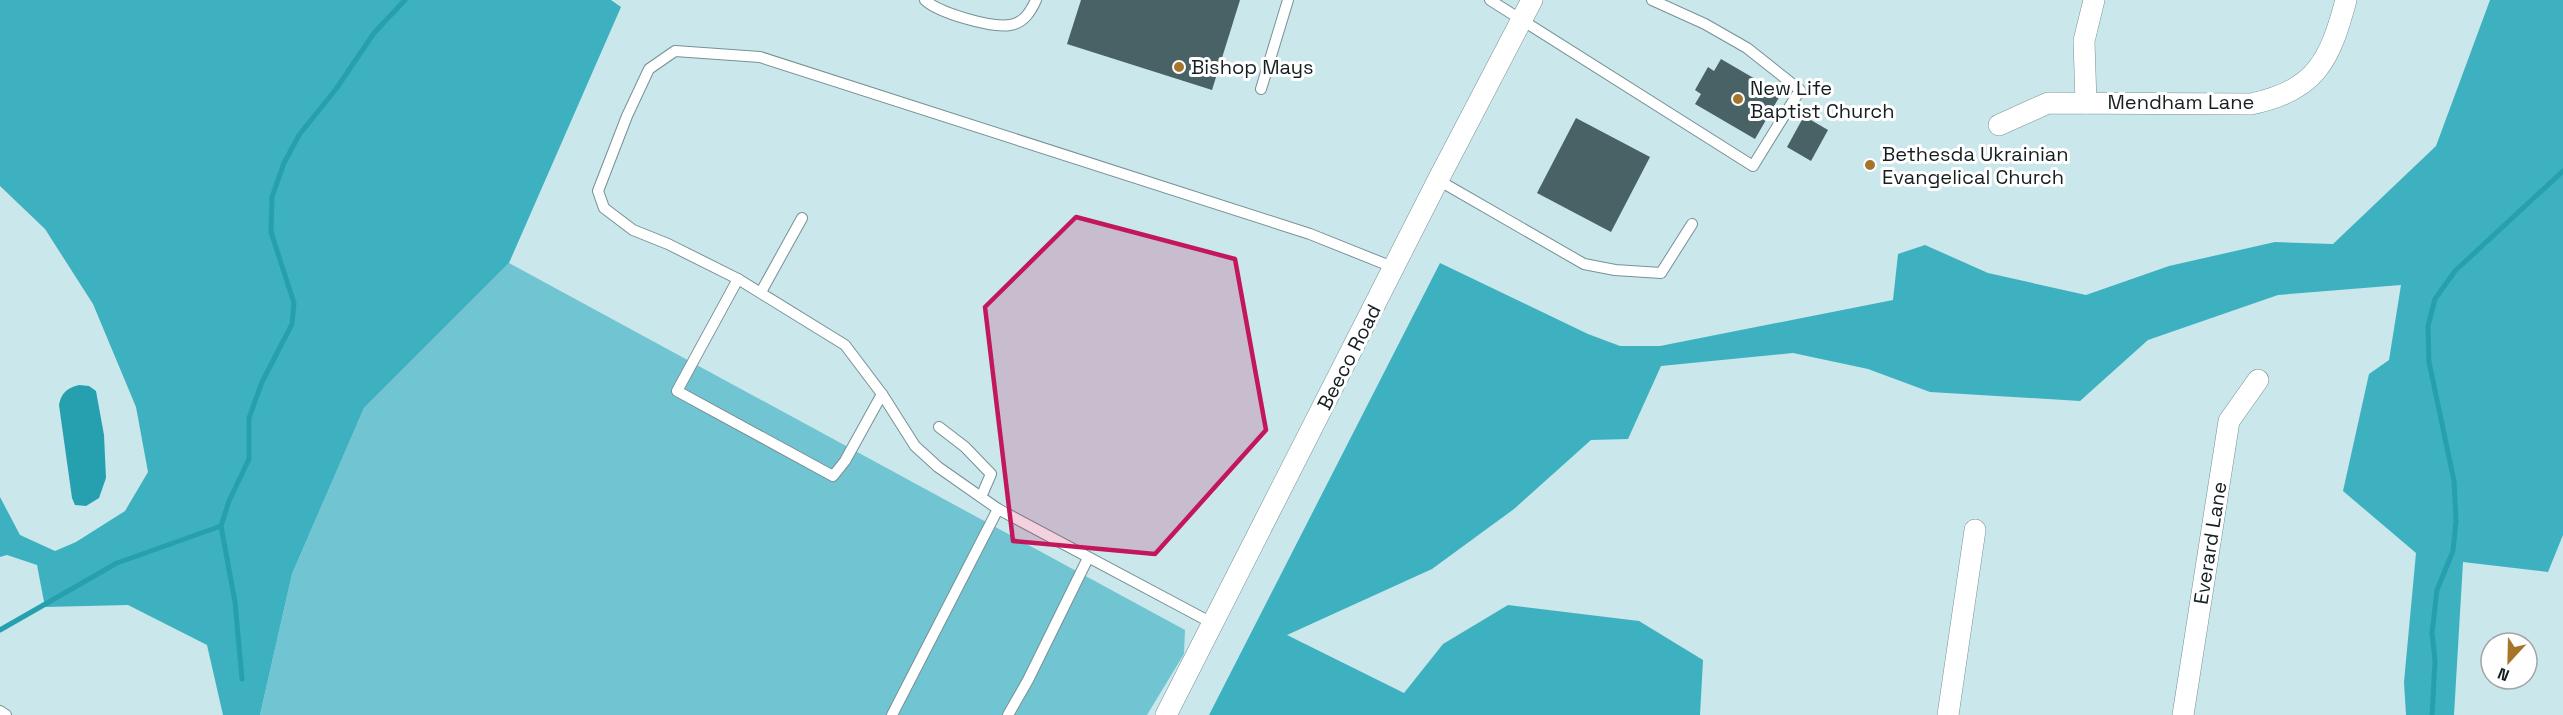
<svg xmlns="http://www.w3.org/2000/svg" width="2563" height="715" font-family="'Space Grotesk',sans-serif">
<rect width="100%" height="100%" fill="#cae7eb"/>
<!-- green -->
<polygon fill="#71c5d2" points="509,263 1185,630 1184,654 1147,715 260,715 292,574 364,408"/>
<!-- forest -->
<g fill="#3eb1c1">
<polygon points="0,0 611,0 621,7 509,263 364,408 292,574 260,715 223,715 207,645 128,605 45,607 37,565 7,555 0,557 0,497 20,535 55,551 76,542 125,511 148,472 136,407 93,304 45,229 0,186"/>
<polygon points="2490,0 2563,0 2563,535 2548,572 2463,562 2454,715 2406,715 2404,682 2416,553 2343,491 2369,374 2389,360 2401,285 2278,295 2148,340 2080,401 1930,392 1868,369 1793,353 1661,366 1628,439 1591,440 1514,509 1432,569 1287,635 1404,693 1443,644 1508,605 1639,621 1703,660 1700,715 1209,715 1440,263 1588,334 1620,346 1660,346 1893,300 1898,254 1925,245 1988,273 2086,295 2169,266 2275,242 2333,244 2436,146"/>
</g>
<!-- water -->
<path fill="#26a0af" d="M79,385L89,386L96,391L104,435L106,478L99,498L86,506L75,505L72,498L59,405C61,393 67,388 79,385Z"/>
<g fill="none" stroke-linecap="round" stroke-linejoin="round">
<!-- stream -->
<g stroke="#26a0af" stroke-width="5">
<polyline points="0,630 117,563 221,526"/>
<polyline points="242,679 235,602 221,526 229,501 249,459 249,418 262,382 292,324 294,303 271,232 272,197 284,163 299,135 336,89 374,33 405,0"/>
<polyline points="2432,715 2435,661 2432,633 2437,590 2453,551 2456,521 2454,481 2429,362 2428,326 2435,299 2455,271 2563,171"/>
</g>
</g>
<!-- building -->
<g fill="#486266">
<polygon points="1081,0 1240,0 1212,90 1067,44"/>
<polygon points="1721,59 1781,94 1755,139 1695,104 1701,94 1695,90 1708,67 1714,71"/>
<polygon points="1804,116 1828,130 1811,161 1787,147"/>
<polygon points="1576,118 1650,157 1611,232 1537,193"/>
</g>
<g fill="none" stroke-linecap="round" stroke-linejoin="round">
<defs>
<g id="lane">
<path d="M925,0C939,13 991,28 1010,25C1024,23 1031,11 1036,0"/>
<polyline points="1490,0 1753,166 1800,90 1747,48 1705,24 1652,0"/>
<polyline points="1261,89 1288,0"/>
<polyline points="1438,180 1584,264 1615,270 1661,273 1692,224"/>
<polyline points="738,279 677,391 833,476 845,461 882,394"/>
<polyline points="761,292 802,218"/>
<polyline points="939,427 965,447 991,474 981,497"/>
<polyline points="1212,623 998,509 938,467 915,446 882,394 845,345 738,279 668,244 633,230 604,208 598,191 627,116 649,69 675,51 760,57 1310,234 1395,268"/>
<polyline points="0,711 6,715"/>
<polyline points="892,715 998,509"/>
<polyline points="1008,715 1028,680 1088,558"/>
</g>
<g id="street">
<polyline points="2086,103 2084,41 2094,0"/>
<path d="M1999,125L2048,103L2251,104C2316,91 2330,60 2346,0"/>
<polyline points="1166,715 1438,180 1532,0"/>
<polyline points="1948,715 1975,530"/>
<polyline points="2183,715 2229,421 2258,380"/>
</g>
</defs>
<!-- lane casing -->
<use href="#lane" stroke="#769195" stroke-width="12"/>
<!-- street casing -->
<use href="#street" stroke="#769195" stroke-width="22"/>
<!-- lane -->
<use href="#lane" stroke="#fff" stroke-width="10"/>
<!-- street -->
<use href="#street" stroke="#fff" stroke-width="21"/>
</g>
<!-- marked area -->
<path fill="#c2185b" fill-opacity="0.2" stroke="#c2185b" stroke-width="4.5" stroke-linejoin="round" d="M1076,217L1235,259L1266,430L1155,554L1013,541L985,307Z"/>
<!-- markers -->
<g fill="#a57629" stroke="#fff" stroke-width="2">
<circle cx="1179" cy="67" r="6"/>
<circle cx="1738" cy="99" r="6"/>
<circle cx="1870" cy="165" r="6"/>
</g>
<g text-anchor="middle" stroke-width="6" stroke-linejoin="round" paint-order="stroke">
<!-- poi labels -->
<g font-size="20" fill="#151f21" stroke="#fff" text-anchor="start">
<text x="1191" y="74">Bishop Mays</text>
<text x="1750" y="95">New Life<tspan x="1750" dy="23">Baptist Church</tspan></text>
<text x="1882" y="161">Bethesda Ukrainian<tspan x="1882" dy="23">Evangelical Church</tspan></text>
</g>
<!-- street labels -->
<g font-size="20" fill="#151f21" stroke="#fff">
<text x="2181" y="109">Mendham Lane</text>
<text transform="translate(1349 357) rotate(-63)" y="7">Beeco Road</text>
<text transform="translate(2210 543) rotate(-81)" y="7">Everard Lane</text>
</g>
</g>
<!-- north arrow -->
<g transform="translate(2509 661) rotate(202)"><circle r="28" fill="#ffffff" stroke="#a1a5a6" stroke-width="1.5"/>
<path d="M0-4.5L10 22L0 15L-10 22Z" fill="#a57629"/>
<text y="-9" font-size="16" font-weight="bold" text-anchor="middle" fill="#151f21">N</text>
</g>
</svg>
